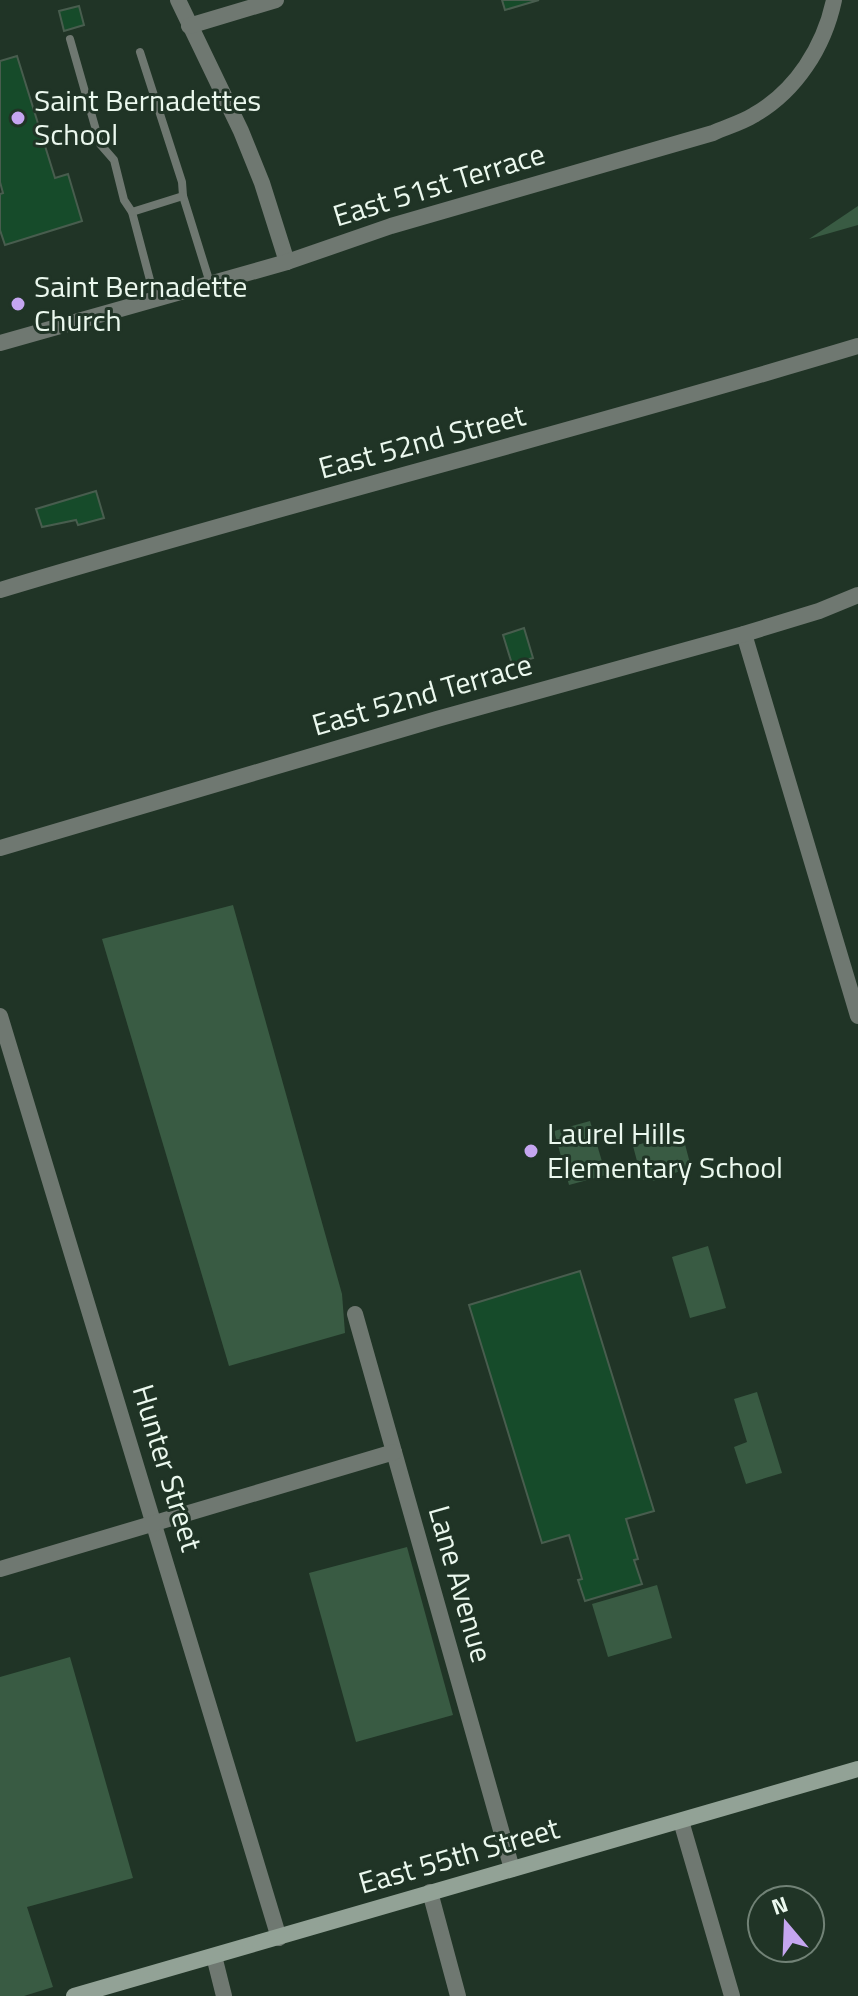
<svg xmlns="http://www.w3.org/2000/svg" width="858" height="1996" font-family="'Titillium Web',sans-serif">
<rect width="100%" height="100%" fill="#203426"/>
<!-- green -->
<g fill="#395b43">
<polygon points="858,206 858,225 809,239"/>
<polygon points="233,905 342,1294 345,1333 229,1366 102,939"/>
<polygon points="590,1121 606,1175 569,1185 554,1131"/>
<polygon points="682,1133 691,1167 653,1181 651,1178 642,1180 633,1146"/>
<polygon points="708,1246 726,1308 690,1318 672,1257"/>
<polygon points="757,1392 782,1473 746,1484 734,1447 747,1442 734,1399"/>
<polygon points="407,1547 453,1715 356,1742 309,1573"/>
<polygon points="657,1585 672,1638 608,1657 592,1604"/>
<polygon points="70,1657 133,1878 27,1907 53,1987 24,1996 0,1996 0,1677"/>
</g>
<!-- building -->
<g fill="#164b2a" stroke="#485d4e" stroke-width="2">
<polygon points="502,0 539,0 505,10"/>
<polygon points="79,6 84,25 64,31 59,11"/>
<polygon points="17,56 55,178 68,174 82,221 5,245 0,230 0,194 3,193 0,182 0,61"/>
<polygon points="96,491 104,518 78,525 76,520 42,527 36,509"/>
<polygon points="524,628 533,658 512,664 503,635"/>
<polygon points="580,1271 654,1511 626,1519 638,1559 634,1560 642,1584 585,1601 578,1580 582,1579 569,1535 542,1543 469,1305"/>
</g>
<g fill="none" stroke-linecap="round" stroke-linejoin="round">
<!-- lane -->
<g stroke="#6f7871" stroke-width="8">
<polyline points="70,39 100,144 114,160 124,200 132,212 155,299"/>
<polyline points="140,52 182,182 183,196 210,283"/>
<polyline points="132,212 183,196"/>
</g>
<!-- street -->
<g stroke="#6f7871" stroke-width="16">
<polyline points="178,0 241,131 262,183 287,262"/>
<polyline points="189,26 276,0"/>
<path d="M0,343L287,262L391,226L713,133C726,127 741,123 754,115C796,91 824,47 834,0"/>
<path d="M0,590C285,504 573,432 858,346"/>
<polyline points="744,634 858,1016"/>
<polyline points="0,848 437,719 744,634 819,611 858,595"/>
<polyline points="0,1016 279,1938"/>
<polyline points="355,1314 512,1869"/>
<polyline points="0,1569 394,1452"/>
<polyline points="681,1821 732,1996"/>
<polyline points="430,1892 458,1996"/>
<polyline points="214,1956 224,1996"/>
</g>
<!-- secondary -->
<polyline stroke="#92a296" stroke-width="16" points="74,1996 858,1769"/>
</g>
<!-- markers -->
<g fill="#c5a6f0" stroke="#203426" stroke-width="3">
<circle cx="18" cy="118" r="8"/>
<circle cx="18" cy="304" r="8"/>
<circle cx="531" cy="1151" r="8"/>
</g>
<g text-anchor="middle" stroke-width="6" stroke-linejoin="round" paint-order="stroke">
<!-- poi labels -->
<g font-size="30" fill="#ebf8ee" stroke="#203426" text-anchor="start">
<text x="34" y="111">Saint Bernadettes<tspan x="34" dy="34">School</tspan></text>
<text x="34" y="297">Saint Bernadette<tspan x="34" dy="34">Church</tspan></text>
<text x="547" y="1144">Laurel Hills<tspan x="547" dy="34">Elementary School</tspan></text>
</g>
<!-- street labels -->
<g font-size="30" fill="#ebf8ee" stroke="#203426">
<text transform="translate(439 185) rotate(-17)" y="10">East 51st Terrace</text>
<text transform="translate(422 442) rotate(-15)" y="10">East 52nd Street</text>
<text transform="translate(422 695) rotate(-16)" y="10">East 52nd Terrace</text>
<text transform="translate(167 1468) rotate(73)" y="10">Hunter Street</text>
<text transform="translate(460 1584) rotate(74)" y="10">Lane Avenue</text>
<text transform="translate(459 1856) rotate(-16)" y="10">East 55th Street</text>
</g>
</g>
<!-- north arrow -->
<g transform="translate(786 1924) rotate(341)"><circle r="38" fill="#203426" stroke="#718276" stroke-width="2"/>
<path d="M0-6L14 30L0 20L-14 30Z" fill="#c5a6f0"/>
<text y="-12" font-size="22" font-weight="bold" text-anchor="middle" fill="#ebf8ee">N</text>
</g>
</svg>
